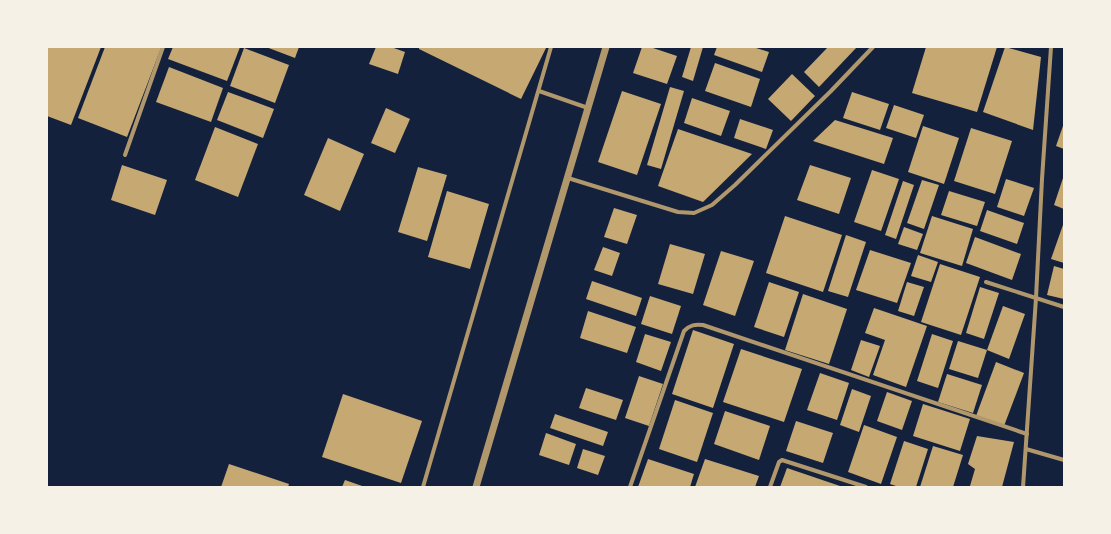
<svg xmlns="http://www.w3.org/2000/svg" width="1111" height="534" font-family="Signika,sans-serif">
<rect width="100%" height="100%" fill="#14213d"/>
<!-- building -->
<g fill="#c6a872">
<polygon points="47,47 101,47 71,125 47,116"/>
<polygon points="105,47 161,48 127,137 78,118"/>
<polygon points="173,47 240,47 227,81 168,59"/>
<polygon points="266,47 299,47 295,58"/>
<polygon points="376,47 391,47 405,52 398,74 369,64"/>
<polygon points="419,47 545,47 546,48 521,99 419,49"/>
<polygon points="642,47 650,47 677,56 667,84 633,73"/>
<polygon points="691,47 703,47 693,81 682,77"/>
<polygon points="717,47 753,47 769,52 762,72 714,55"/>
<polygon points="828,47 857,47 819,87 804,72"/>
<polygon points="926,47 997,47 977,112 912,93"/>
<polygon points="1005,47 1041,57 1033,130 983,112"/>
<polygon points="244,48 289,65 275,103 230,86"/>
<polygon points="715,63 760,79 751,107 705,91"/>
<polygon points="169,67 223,88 211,122 156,102"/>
<polygon points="792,74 815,96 791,121 768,99"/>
<polygon points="670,87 684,91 661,169 647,165"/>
<polygon points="622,91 661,104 637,175 598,162"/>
<polygon points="228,92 274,109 263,138 217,120"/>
<polygon points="852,92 889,104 880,130 843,118"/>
<polygon points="692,98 730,111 721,136 684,123"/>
<polygon points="894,105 924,115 916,138 886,128"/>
<polygon points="386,108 410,119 395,153 371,143"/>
<polygon points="740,119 773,130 766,149 734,138"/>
<polygon points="835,120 893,138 884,164 813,141"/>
<polygon points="1064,123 1064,149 1056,146"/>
<polygon points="923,126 959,138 944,184 908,172"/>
<polygon points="215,127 258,144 238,197 195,180"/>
<polygon points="971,128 1012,141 995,194 954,181"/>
<polygon points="678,129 752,154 703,202 658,186"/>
<polygon points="328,138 364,154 340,211 304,195"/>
<polygon points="122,165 167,180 155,215 111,200"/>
<polygon points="810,165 851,178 839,214 797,200"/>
<polygon points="418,167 447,175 427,241 398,232"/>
<polygon points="872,170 899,179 881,231 854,222"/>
<polygon points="1064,175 1064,209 1054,205"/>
<polygon points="1006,179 1034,188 1024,216 997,207"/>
<polygon points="922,180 939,185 924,229 907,223"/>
<polygon points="903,181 914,185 896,239 885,235"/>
<polygon points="447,191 489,204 470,269 428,257"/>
<polygon points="949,191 985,202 977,226 941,215"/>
<polygon points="614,208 637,215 627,244 604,237"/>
<polygon points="987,210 1024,223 1017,244 980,231"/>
<polygon points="785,216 842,235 823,292 766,273"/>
<polygon points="932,216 973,229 962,266 920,253"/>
<polygon points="1064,222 1064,263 1051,259"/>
<polygon points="904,227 923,234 917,250 898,244"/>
<polygon points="846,235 866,242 848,297 828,291"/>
<polygon points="975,237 1021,254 1012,280 966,263"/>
<polygon points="670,244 705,254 693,294 658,284"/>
<polygon points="603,247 620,253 612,276 594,270"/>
<polygon points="870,250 911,263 897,303 856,290"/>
<polygon points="721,251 754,261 735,316 703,305"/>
<polygon points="918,255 938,262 931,282 911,276"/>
<polygon points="940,264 980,277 961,335 921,322"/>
<polygon points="1054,266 1064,269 1064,299 1047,295"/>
<polygon points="592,281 642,298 636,316 586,299"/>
<polygon points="769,282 799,292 784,337 754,327"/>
<polygon points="907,282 924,287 914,316 898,311"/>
<polygon points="980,287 999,293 984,339 966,333"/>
<polygon points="803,294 847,309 829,364 785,350"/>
<polygon points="650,296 681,306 672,334 641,324"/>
<polygon points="1003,306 1025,314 1009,359 987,350"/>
<polygon points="874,308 927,326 906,387 873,375 885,340 865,333"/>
<polygon points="588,311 636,327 627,353 580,338"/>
<polygon points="693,330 734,344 713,408 672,394"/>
<polygon points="645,334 671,342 661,371 636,362"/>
<polygon points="932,334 953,341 938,388 917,381"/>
<polygon points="861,340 880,346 869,377 851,370"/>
<polygon points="958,341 987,350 978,378 949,369"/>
<polygon points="741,349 802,369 784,422 723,402"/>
<polygon points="996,362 1024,373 1004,426 976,416"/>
<polygon points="820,373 849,383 837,420 807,410"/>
<polygon points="947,374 982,385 973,413 938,402"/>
<polygon points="639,376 663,384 649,426 625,418"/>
<polygon points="586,388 623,400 616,420 579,408"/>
<polygon points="852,389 871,396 859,432 840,425"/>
<polygon points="887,392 912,401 902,430 877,421"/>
<polygon points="343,394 422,421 401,483 322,457"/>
<polygon points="675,400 713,413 697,462 659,449"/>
<polygon points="923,404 970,419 960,451 913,436"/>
<polygon points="725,411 770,426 759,460 714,444"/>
<polygon points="555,414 608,432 603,446 550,428"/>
<polygon points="796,421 833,433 823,463 786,451"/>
<polygon points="864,425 897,437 881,484 848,472"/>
<polygon points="546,433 576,444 569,465 539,455"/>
<polygon points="977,436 1014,442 1002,487 970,486 975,469 968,464"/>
<polygon points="904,441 928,449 916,487 899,487 890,484"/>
<polygon points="933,446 963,455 953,487 920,487"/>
<polygon points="583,449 605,456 598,475 577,468"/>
<polygon points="648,459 694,474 690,487 638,487"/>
<polygon points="705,459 759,476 755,487 695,487"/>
<polygon points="229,464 289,484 288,487 221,487"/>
<polygon points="787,468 840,486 840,487 780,487"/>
<polygon points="345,480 365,487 342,487"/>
</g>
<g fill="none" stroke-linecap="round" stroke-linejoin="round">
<!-- minor -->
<g stroke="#b1986c" stroke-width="4">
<polyline points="539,91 588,108"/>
<polyline points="125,155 163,47"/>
<polyline points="568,178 678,212 694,213 712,205 735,185 831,91 873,47"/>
<polyline points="986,282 1064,307"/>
<polyline points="1026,449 1064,460"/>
<polyline points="423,487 551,47"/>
<path d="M630,487L684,331C690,325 695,324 703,325L1027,434"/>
<polyline points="770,487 779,462 782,460 866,487"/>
<polyline points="1023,487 1036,298 1042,179 1051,47"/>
</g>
<!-- tertiary -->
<polyline stroke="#b1986c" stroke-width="7" points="476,487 606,47"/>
</g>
<!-- border -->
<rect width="1111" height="534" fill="none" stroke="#f6f1e7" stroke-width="96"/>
</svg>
